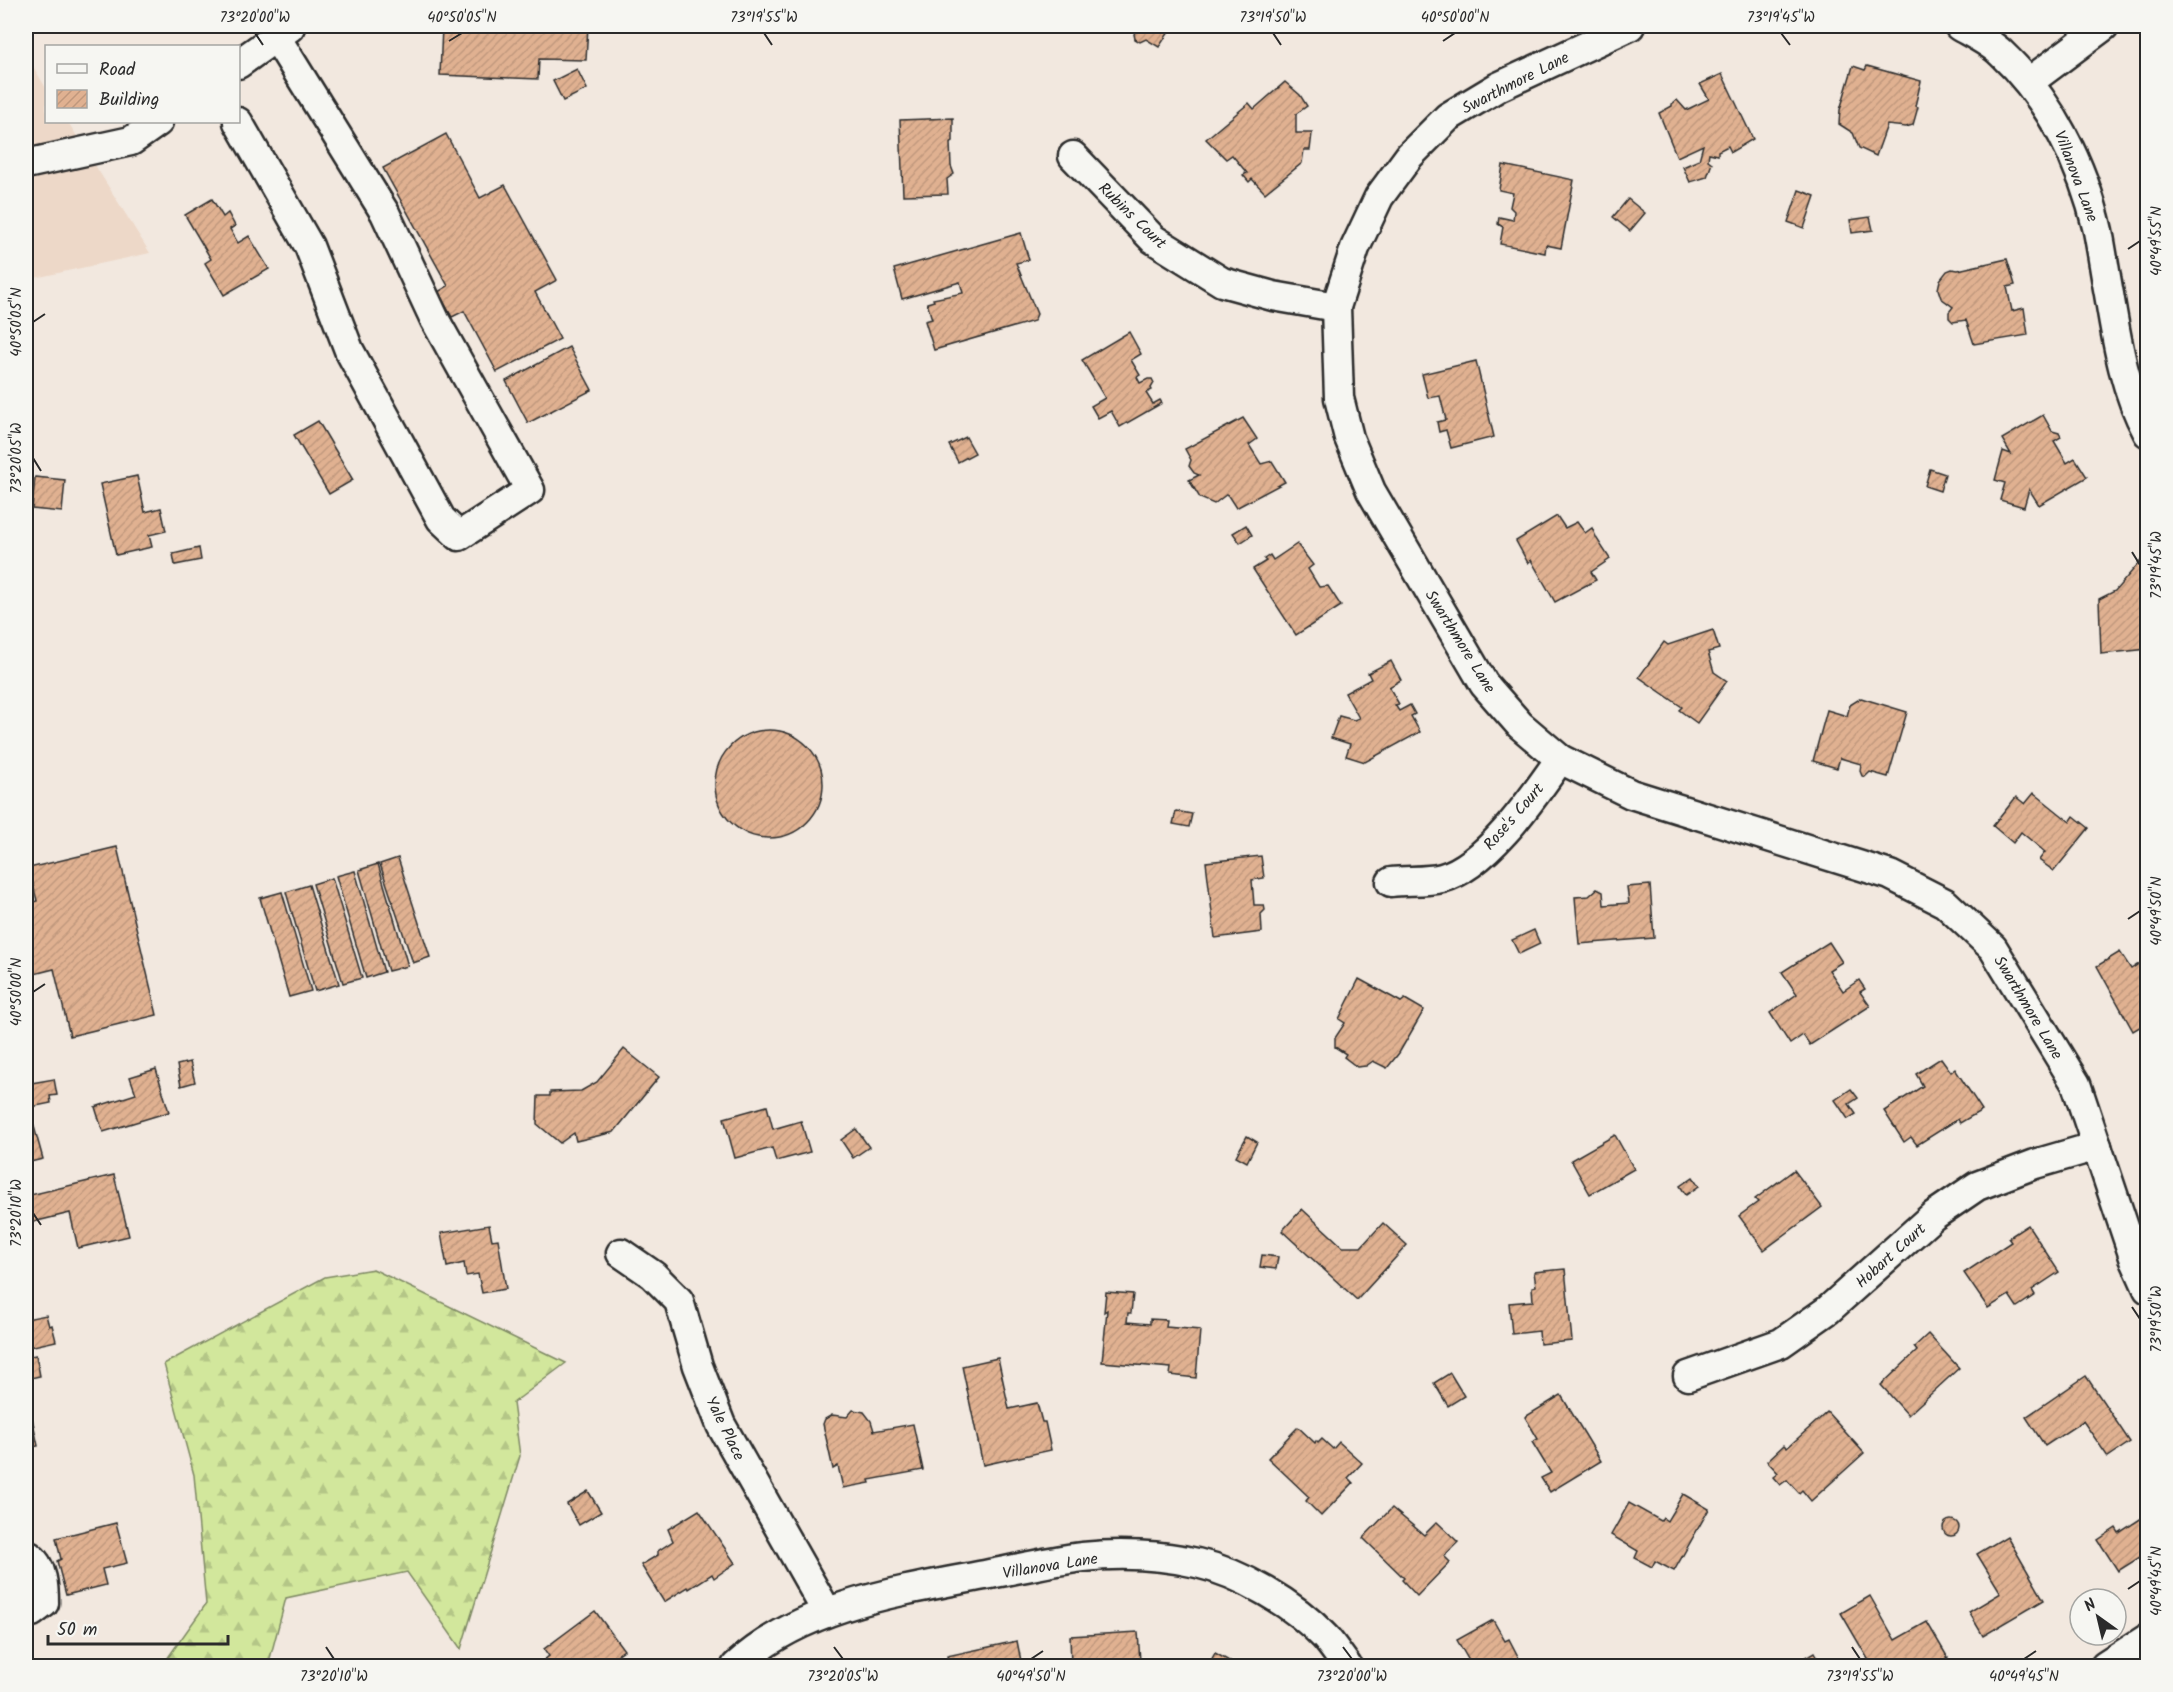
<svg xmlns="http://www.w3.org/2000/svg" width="2173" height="1692" font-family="Kalam,sans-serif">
<defs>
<pattern id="forest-firs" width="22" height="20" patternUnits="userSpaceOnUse" patternTransform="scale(1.5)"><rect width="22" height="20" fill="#d2e79c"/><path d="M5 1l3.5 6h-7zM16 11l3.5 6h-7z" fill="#b4c687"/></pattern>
<pattern id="building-hatch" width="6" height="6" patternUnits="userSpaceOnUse" patternTransform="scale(1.5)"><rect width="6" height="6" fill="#e0b191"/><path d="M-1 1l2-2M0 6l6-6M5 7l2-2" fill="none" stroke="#c0987d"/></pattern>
</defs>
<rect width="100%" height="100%" fill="#f2e8df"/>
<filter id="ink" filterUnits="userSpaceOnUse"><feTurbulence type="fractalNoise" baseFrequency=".0167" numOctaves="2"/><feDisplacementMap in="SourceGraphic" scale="12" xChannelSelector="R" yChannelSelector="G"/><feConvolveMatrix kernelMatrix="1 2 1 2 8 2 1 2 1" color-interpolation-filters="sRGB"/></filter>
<g filter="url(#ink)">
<!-- built -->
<polygon fill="#edd8c8" points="26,26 31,26 28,58 46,88 46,122 68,122 150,253 26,280"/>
<!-- forest -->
<polygon fill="url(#forest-firs)" stroke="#7e8964" stroke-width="1.5" points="373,1269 566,1363 513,1403 520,1456 461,1649 407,1572 286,1598 268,1666 162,1666 206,1604 194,1475 164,1364 325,1277"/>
<!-- building -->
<g fill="url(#building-hatch)" stroke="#2b2b2b" stroke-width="1.5">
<polygon points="442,26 588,26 586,60 539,59 538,79 440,75"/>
<polygon points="1129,26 1173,26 1159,47 1146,39 1140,42 1135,39 1134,34 1136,30"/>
<polygon points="1853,66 1865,70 1867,66 1921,81 1915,106 1918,107 1913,125 1906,127 1887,125 1876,156 1859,148 1853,133 1839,124 1840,110"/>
<polygon points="577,69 587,89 563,101 553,81"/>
<polygon points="1722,74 1753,139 1731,152 1728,146 1718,151 1718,155 1709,153 1708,160 1712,163 1707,177 1690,182 1683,167 1699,160 1703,145 1677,157 1659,113 1672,106 1672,104 1677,100 1686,110 1709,99 1700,84"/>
<polygon points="1285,82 1300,95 1307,106 1296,114 1296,133 1312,133 1310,150 1304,150 1302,163 1265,193 1252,179 1249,182 1243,175 1247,173 1232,155 1226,159 1206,139 1249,103 1254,109"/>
<polygon points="953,118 953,141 950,143 951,166 954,174 947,179 948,194 903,195 900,120"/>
<polygon points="446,134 480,198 505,185 557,280 535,292 560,339 497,372 464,311 452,317 438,292 448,286 383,168"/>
<polygon points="1503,165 1574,180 1561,248 1546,245 1545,253 1500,244 1503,227 1498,224 1499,217 1513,220 1514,211 1510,207 1513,193 1499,190"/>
<polygon points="1799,190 1815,196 1804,228 1788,222"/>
<polygon points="212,199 223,217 228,213 235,226 230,229 238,243 249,236 269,269 224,295 205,263 211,259 185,215"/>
<polygon points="1628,199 1645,213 1630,231 1613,217"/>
<polygon points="1870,217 1873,230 1852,233 1850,220"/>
<polygon points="1021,233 1029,260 1016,263 1037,314 1034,321 934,350 925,321 932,319 927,303 934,301 933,299 963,293 960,282 902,299 894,269"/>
<polygon points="2007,259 2015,285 2007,287 2012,311 2024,308 2028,335 1974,344 1966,320 1953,322 1949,318 1949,312 1953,307 1941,298 1938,289 1940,280 1947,271 1952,269 1958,270"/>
<polygon points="1129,332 1141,354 1131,360 1140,375 1137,377 1140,383 1148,379 1152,379 1154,383 1151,388 1152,390 1146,393 1153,404 1160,400 1162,403 1120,427 1111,411 1098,418 1091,406 1105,398 1082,360"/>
<polygon points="569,347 592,390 528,423 506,381"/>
<polygon points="1476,361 1494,437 1451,448 1446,430 1439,432 1437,422 1446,420 1440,396 1428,398 1422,374"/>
<polygon points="2043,415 2052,431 2059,433 2061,437 2054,441 2067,463 2075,458 2087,477 2039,505 2029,489 2024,507 2000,500 2005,483 1995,480 2003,451 2011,454 2002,439"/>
<polygon points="1243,418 1257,439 1249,445 1261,464 1272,461 1285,482 1236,508 1227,494 1214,504 1200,498 1189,480 1199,475 1194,473 1189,466 1191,460 1185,449"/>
<polygon points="318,421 353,480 329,494 294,435"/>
<polygon points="966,437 975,453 958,462 949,445"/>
<polygon points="1930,469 1945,474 1940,491 1925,486"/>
<polygon points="137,476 145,512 161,508 166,531 149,535 152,547 116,555 100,484"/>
<polygon points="35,477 65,480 62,512 32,509"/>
<polygon points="1557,516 1565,528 1577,522 1585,533 1592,528 1597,539 1610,559 1591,572 1596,580 1555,602 1531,560 1528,563 1516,541"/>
<polygon points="1246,525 1252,535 1240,543 1233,533"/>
<polygon points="1297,544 1313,565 1308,569 1319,587 1328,586 1341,606 1296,635 1253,569 1266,561 1264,559 1270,555 1273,560"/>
<polygon points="199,548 201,560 175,565 173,554"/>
<polygon points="2145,556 2148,558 2148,649 2101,654 2099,599 2115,591"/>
<polygon points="1713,630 1719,649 1708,652 1714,672 1727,681 1697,723 1679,710 1682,707 1639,677 1664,642 1668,645"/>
<polygon points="1391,661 1401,680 1389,687 1399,704 1395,705 1399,711 1410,705 1415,714 1411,716 1420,732 1365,762 1346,756 1350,744 1331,738 1339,716 1354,720 1359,718 1345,693 1371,679 1368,673"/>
<polygon points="1861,698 1907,712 1888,777 1870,772 1865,777 1862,776 1860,771 1861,764 1840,758 1837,768 1813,761 1827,710 1847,716 1850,705"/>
<circle cx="769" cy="784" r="54"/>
<polygon points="2034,793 2070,822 2074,816 2089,828 2054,871 2039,860 2045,852 2021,832 2013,843 1993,826 2016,797 2025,804"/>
<polygon points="1176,811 1192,814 1189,827 1173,824"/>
<polygon points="117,847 157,1015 70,1036 54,969 26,976 26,904 37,901 29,868"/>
<polygon points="1261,856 1264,878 1252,880 1254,905 1264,905 1265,910 1261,914 1262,932 1215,938 1206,862"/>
<polygon points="398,858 430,957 413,963 380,864"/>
<polygon points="378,864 408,966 388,971 359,870"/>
<polygon points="355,871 384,972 366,978 336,876"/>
<polygon points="332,878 362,978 343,983 313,884"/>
<polygon points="309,885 339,984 315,991 286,892"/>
<polygon points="1650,885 1654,938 1579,944 1575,897 1589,896 1597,889 1603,892 1604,905 1629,903 1627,887"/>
<polygon points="282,892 311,991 289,997 260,898"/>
<polygon points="1534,930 1540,944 1519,954 1512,940"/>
<polygon points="1829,942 1842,962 1829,970 1843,991 1859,980 1865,989 1860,992 1870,1006 1810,1045 1803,1035 1790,1044 1770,1013 1797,994 1782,972"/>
<polygon points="2148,951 2148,1022 2133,1031 2097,966 2120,952 2131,969 2146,959"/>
<polygon points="1359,979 1401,1002 1405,999 1424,1010 1399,1053 1387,1068 1373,1061 1366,1066 1357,1067 1344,1057 1346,1054 1335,1047 1335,1038 1345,1023 1339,1019"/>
<polygon points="624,1049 659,1077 614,1132 576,1141 574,1133 560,1143 537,1124 538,1096 550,1096 550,1092 581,1091 597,1082"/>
<polygon points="1941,1058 1951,1072 1955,1069 1982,1110 1960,1123 1958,1119 1917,1145 1911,1137 1904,1142 1884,1111 1923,1086 1916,1074"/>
<polygon points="190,1062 195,1082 181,1086 177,1065"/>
<polygon points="156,1069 169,1112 103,1132 95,1107 136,1094 130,1077"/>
<polygon points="54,1079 57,1095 50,1096 51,1103 26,1108 26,1084"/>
<polygon points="1851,1089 1858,1098 1849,1104 1856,1114 1848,1119 1835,1100"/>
<polygon points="767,1106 773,1129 801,1121 810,1152 776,1161 772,1148 735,1158 724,1118"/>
<polygon points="30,1112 43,1159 26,1163 26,1113"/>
<polygon points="856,1129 869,1147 853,1158 841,1140"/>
<polygon points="1615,1135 1634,1169 1590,1194 1571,1160"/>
<polygon points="1247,1136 1257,1142 1247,1162 1236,1156"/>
<polygon points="1794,1170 1822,1207 1764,1250 1739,1216 1758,1202 1755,1199"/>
<polygon points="114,1175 129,1236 78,1248 70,1213 29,1223 26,1207 26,1196"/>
<polygon points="1693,1177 1699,1186 1686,1195 1680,1186"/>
<polygon points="1302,1209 1343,1247 1361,1247 1383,1223 1407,1245 1357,1300 1282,1231"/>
<polygon points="489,1225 492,1240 498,1239 506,1289 482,1293 478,1274 466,1276 464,1263 447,1267 441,1233"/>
<polygon points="2028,1225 2059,1272 2032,1290 2035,1295 2017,1307 2009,1295 1988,1308 1964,1273 2011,1242 2008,1238"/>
<polygon points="1262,1255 1278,1257 1276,1269 1260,1267"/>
<polygon points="1565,1269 1572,1341 1540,1344 1539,1331 1512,1334 1509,1303 1533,1301 1532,1287 1536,1286 1534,1272"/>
<polygon points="1106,1292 1133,1294 1131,1313 1128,1313 1127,1322 1150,1324 1150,1319 1167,1320 1166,1327 1200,1330 1196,1378 1170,1375 1171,1368 1102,1362 1107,1310 1104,1312"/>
<polygon points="46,1315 49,1326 52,1325 56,1341 29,1347 31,1356 36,1355 40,1376 26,1379 26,1319"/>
<polygon points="1928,1334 1959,1368 1908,1415 1881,1385 1917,1351 1914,1347"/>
<polygon points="998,1358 1009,1409 1037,1403 1042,1422 1045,1422 1051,1450 983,1465 962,1366"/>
<polygon points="1450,1373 1464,1396 1448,1406 1434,1383"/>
<polygon points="2086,1376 2130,1442 2108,1457 2083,1421 2045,1446 2026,1417"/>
<polygon points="1561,1395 1601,1461 1550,1492 1541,1478 1551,1473 1532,1442 1538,1439 1525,1417"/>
<polygon points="853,1410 864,1412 871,1421 874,1431 913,1424 923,1470 869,1480 870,1483 843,1488 838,1466 833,1469 823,1424 825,1419 832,1415 847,1417"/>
<polygon points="1827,1412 1864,1453 1811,1501 1802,1490 1799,1493 1787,1480 1780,1485 1773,1477 1778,1473 1767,1461 1784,1445 1787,1448"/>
<polygon points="31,1413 38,1446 26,1448 26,1414"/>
<polygon points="1298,1427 1315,1443 1316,1441 1318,1443 1322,1439 1333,1449 1339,1442 1362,1463 1348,1478 1353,1483 1321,1516 1306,1501 1309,1497 1268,1458"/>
<polygon points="588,1491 601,1512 579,1525 567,1504"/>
<polygon points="1683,1494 1709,1509 1674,1571 1655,1561 1652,1567 1635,1558 1638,1551 1611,1535 1629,1503 1661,1521 1663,1518 1667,1521"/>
<polygon points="1392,1508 1424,1535 1437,1522 1458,1542 1444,1556 1450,1562 1417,1596 1402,1580 1404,1578 1363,1538"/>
<polygon points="699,1510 735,1563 714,1578 712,1574 689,1589 688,1587 664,1602 641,1565 658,1555 658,1551 673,1541 668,1529"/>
<polygon points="2148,1514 2148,1552 2118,1571 2098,1540 2116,1528 2119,1533"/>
<circle cx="1951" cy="1528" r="8"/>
<polygon points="116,1523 127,1563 102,1569 106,1585 66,1595 57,1561 61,1559 56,1538"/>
<polygon points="2007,1536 2044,1600 1983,1636 1969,1612 2001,1593 1977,1554"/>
<polygon points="1870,1596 1895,1640 1927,1622 1948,1658 1933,1666 1872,1666 1841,1613"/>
<polygon points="595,1611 624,1650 601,1666 536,1666 549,1656 544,1649"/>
<polygon points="1493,1620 1505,1641 1509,1639 1523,1666 1472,1666 1457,1640"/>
<polygon points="1138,1632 1140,1661 1127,1662 1126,1665 1071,1666 1070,1636"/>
<polygon points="1017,1641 1022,1666 949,1666 947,1656"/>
<polygon points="1815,1652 1823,1666 1791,1666"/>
<polygon points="1215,1653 1238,1666 1208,1666"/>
</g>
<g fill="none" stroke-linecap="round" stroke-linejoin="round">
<defs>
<g id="minor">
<polyline points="1630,26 1498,87 1448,117 1410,155 1379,197 1355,248 1336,307 1339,398 1349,438 1371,491 1484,684 1520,725 1560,759 1631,794 1890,875 1945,903 1993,948 2076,1084 2135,1260 2148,1289"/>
<path d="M1959,26C1973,34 1990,42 2001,53C2050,99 2083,165 2098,231C2102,251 2105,273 2109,294C2117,342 2124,389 2148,433"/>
<polyline points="238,64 290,27"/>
<polyline points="2029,82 2104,26"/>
<polyline points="238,122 309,246 349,350 441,519 459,536 530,490 435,320 385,213 276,37"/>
<polyline points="1073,156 1153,239 1222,282 1273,296 1336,307"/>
<polyline points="26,164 131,141 158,122"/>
<path d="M1391,882C1407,880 1426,882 1442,878C1487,866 1534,796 1560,759"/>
<polyline points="621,1253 653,1275 679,1301 698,1366 721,1425 827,1612"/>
<polyline points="1688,1376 1781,1343 1828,1310 1933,1216 1977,1186 2035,1164 2097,1146"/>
<path d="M26,1557L29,1556C43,1566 44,1588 44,1603L32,1612L26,1613"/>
<path d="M736,1666C803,1605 899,1591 985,1575C1017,1569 1050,1561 1083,1557C1119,1553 1161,1555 1197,1563C1241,1573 1294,1604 1325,1637C1333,1646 1340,1657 1347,1666"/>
<polyline points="2105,1666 2148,1638"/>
</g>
</defs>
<!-- minor casing -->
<use href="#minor" stroke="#2b2b2b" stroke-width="33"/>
<!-- minor -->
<use href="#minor" stroke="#f6f6f2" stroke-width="28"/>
</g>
</g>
<!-- ticks -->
<path fill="none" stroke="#2b2b2b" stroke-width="2" d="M255,33L263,45M764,33L772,45M1273,33L1281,45M1781,33L1790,45M449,41L462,33M1443,41L1455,33M2128,249L2140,241M33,322L45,314M33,458L41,471M2132,552L2140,565M2128,919L2140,911M33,992L45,984M33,1213L41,1225M2132,1307L2140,1319M2128,1589L2140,1581M326,1647L334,1659M834,1647L843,1659M1343,1647L1352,1659M1852,1647L1860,1659M1031,1659L1043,1651M2024,1659L2036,1651"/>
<g text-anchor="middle" stroke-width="4.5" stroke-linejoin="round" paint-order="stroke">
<!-- street labels -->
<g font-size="16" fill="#2b2b2b" stroke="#f6f6f2">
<text transform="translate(1515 82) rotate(-27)" y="6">Swarthmore Lane</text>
<text transform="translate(2077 176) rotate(69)" y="6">Villanova Lane</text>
<text transform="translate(1133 215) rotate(44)" y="6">Rubins Court</text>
<text transform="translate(1461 641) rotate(58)" y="6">Swarthmore Lane</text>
<text transform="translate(1513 816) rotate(-49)" y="6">Rose's Court</text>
<text transform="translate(2029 1007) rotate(59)" y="6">Swarthmore Lane</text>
<text transform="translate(1890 1255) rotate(-42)" y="6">Hobart Court</text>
<text transform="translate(726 1428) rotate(64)" y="6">Yale Place</text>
<text transform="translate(1050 1565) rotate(-9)" y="6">Villanova Lane</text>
</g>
</g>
<!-- margin -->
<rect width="2173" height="1692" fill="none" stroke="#f6f6f2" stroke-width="66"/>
<!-- legend -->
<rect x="45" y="45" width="195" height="78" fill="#f6f6f2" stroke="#a5a5a2" stroke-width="1.5"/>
<rect x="57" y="64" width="30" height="9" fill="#f6f6f2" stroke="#a5a5a2" stroke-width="1.5"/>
<text x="99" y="75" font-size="18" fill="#2b2b2b">Road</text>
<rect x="57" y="90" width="30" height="18" fill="url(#building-hatch)" stroke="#a5a5a2" stroke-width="1.5"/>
<text x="99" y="105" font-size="18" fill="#2b2b2b">Building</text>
<!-- north arrow -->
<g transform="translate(2098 1617) rotate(326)"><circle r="28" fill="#f6f6f2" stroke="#a5a5a2" stroke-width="1.5"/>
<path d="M0-4.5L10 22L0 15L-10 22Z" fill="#2b2b2b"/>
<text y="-9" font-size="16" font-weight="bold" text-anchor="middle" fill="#2b2b2b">N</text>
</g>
<!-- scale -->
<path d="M48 1635v9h180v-9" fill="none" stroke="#2b2b2b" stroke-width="3"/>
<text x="57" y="1635" font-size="18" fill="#2b2b2b" stroke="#f6f6f2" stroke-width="4.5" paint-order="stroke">50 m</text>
<rect x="33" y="33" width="2107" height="1626" fill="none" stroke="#2b2b2b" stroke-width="2"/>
<g font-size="15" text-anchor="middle" fill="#2b2b2b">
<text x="255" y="22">73°20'00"W</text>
<text x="462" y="22">40°50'05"N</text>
<text x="764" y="22">73°19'55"W</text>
<text x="1273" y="22">73°19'50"W</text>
<text x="1455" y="22">40°50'00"N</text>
<text x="1781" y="22">73°19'45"W</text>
<text transform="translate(2156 241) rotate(-90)" y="5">40°49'55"N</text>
<text transform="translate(16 322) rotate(-90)" y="5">40°50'05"N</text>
<text transform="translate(16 458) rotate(-90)" y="5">73°20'05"W</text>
<text transform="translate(2156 565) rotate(-90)" y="5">73°19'45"W</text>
<text transform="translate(2156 911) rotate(-90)" y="5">40°49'50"N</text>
<text transform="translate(16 992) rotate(-90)" y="5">40°50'00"N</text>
<text transform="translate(16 1213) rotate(-90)" y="5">73°20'10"W</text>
<text transform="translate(2156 1319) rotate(-90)" y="5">73°19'50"W</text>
<text transform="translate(2156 1581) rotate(-90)" y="5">40°49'45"N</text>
<text x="334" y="1681">73°20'10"W</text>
<text x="843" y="1681">73°20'05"W</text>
<text x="1031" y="1681">40°49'50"N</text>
<text x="1352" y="1681">73°20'00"W</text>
<text x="1860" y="1681">73°19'55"W</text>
<text x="2024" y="1681">40°49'45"N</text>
</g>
</svg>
